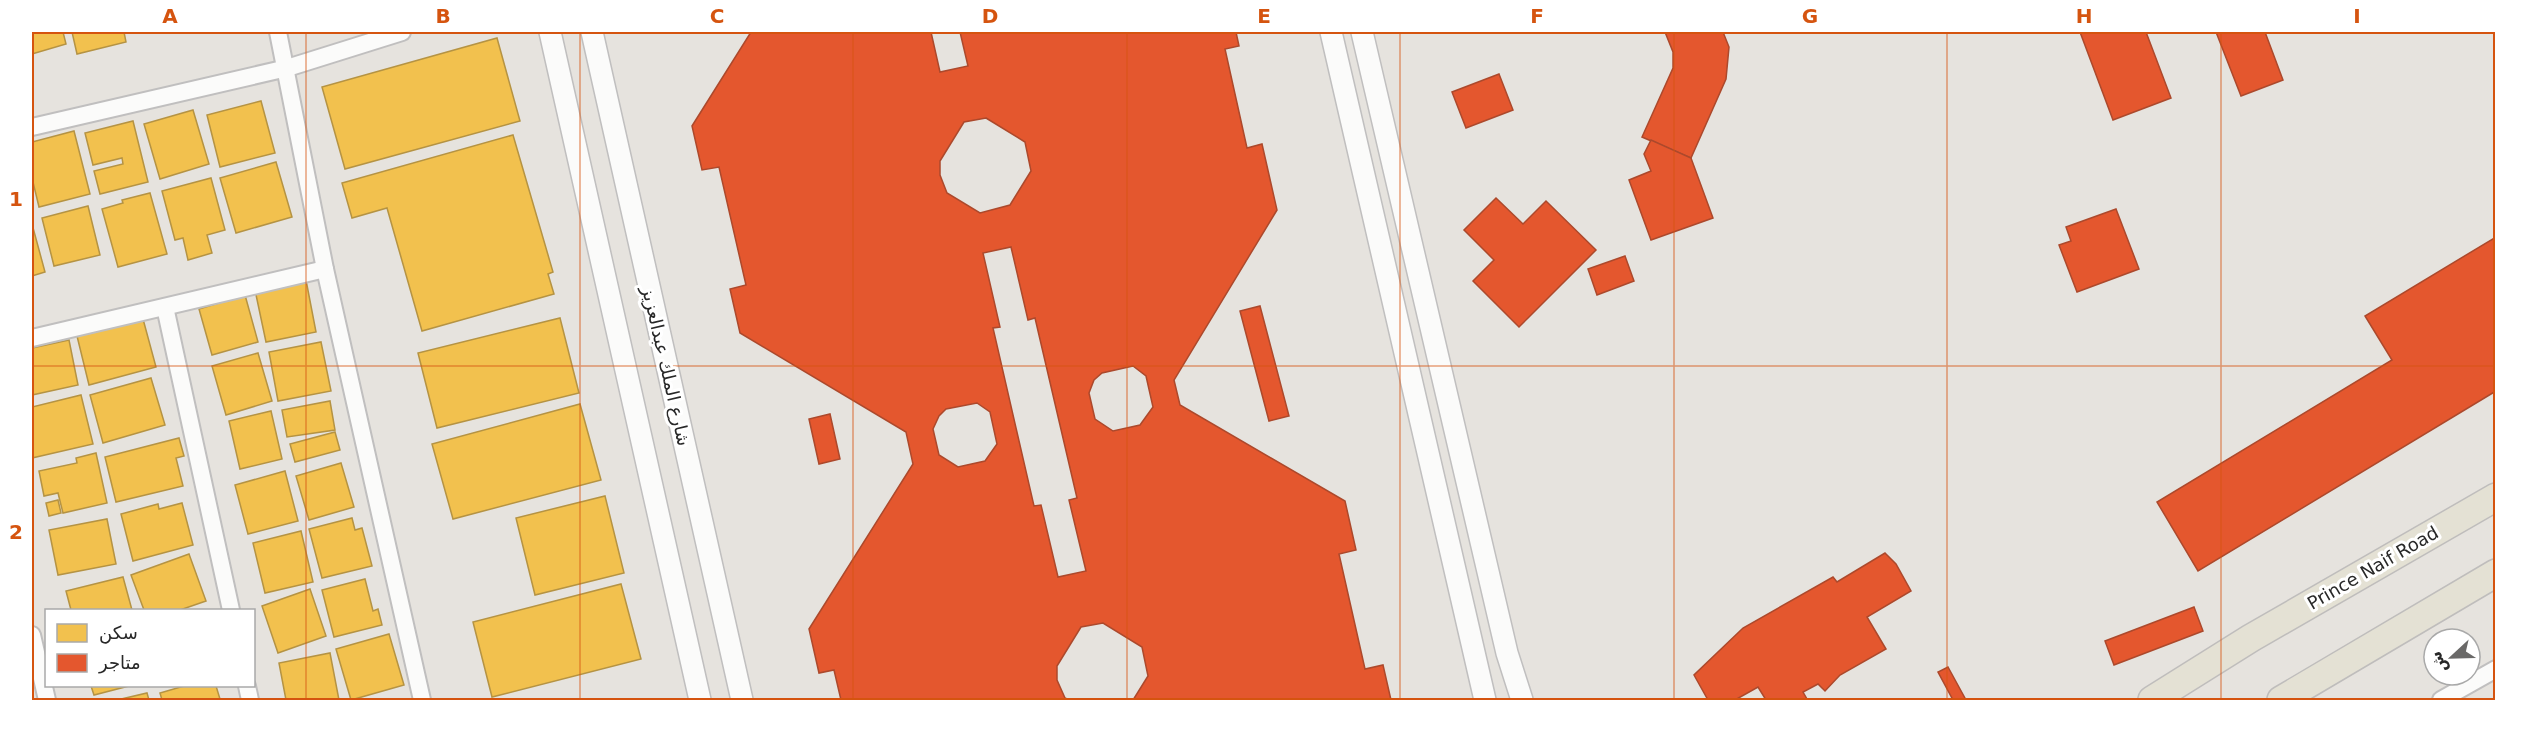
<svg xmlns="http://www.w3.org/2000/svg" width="2527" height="732" font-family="'DejaVu Sans',Cairo,sans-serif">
<rect width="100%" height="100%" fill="#e6e3de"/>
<!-- homes -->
<g fill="#f2c14e" stroke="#b59343" stroke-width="1.5">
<polygon points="32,32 63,32 66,44 32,54"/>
<polygon points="72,32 124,32 126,42 77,54"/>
<polygon points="497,38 520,121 345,169 322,87"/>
<polygon points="261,101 275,153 220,167 207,115"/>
<polygon points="193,110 209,164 160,179 144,124"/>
<polygon points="133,121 148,182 100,194 94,171 123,164 122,158 93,165 85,133"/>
<polygon points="74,131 90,194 39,207 32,178 32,142"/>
<polygon points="513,135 553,272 548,274 554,294 422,331 387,208 352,218 342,183"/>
<polygon points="276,162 292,217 236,233 220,178"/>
<polygon points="211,178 225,230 207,235 212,253 188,260 183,238 175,240 162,191"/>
<polygon points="150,193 167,254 118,267 102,209 123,203 122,200"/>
<polygon points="88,206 100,255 54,266 42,218"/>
<polygon points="32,224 45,272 32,276"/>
<polygon points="306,280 316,332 266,342 255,290"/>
<polygon points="245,295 258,342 212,355 199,309"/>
<polygon points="560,318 579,393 437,428 418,353"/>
<polygon points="143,319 156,367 89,385 77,336"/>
<polygon points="69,340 78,385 32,395 32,348"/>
<polygon points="321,342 331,391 278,401 269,352"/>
<polygon points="258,353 272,401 226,415 212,366"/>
<polygon points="151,378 165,425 103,443 90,395"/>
<polygon points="81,395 93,444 32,458 32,407"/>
<polygon points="330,401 335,430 287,437 282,410"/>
<polygon points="580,404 601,480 453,519 432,444"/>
<polygon points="271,411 282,459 240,469 229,421"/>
<polygon points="335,432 340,450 295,462 290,444"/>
<polygon points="179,438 184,456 176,458 183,486 116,502 105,457"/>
<polygon points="96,453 107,503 63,513 58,493 44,496 39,471 77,463 76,458"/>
<polygon points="341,463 354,507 309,520 296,476"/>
<polygon points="285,471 298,521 248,534 235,485"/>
<polygon points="605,496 624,573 535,595 516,518"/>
<polygon points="58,500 61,513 49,516 46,503"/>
<polygon points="182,503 193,545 133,561 121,514 158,504 159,509"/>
<polygon points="352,518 355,530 362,528 372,566 322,578 309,529"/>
<polygon points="107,519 116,564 58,575 49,530"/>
<polygon points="301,531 313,582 265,593 253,543"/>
<polygon points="189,554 206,601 180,610 144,610 131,575"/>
<polygon points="123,577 132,610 71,610 66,591"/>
<polygon points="365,579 373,611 378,609 382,625 334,637 322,590"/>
<polygon points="621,584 641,659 492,697 473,622"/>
<polygon points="310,589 326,636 278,653 262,606"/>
<polygon points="389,634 404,685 351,700 336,649"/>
<polygon points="330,653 339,700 286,700 279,663"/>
<polygon points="91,686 129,686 94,695"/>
<polygon points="184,686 216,686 220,699 162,700 160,693"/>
<polygon points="147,693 149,700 117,700"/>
</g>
<!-- shops -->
<g fill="#e4572e" stroke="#ac492c" stroke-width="1.5" fill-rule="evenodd">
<path d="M751,32H931L940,72L968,66L960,32H1236L1239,46L1225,49L1247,148L1262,144L1277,210L1174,380L1180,405L1345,501L1356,550L1339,554L1365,669L1383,665L1391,700H1133L1148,676L1142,647L1103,623L1081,627L1057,666V680L1065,698L1069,700H841L834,670L819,673L809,629L913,464L906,432L740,333L730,289L746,285L719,167L702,170L692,126ZM986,118L1025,142L1031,171L1010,205L980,213L947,193L940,175V161L964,122ZM1011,247L1028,320L1035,318L1077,498L1069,500L1086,571L1058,577L1041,505L1034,506L993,328L1000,327L983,253ZM1133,366L1146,376L1153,407L1140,425L1113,431L1095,419L1089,393L1094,380L1102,373ZM977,403L990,412L997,444L985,461L958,467L939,455L933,429L939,416L946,409Z"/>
<polygon points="1665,32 1723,32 1729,47 1726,79 1691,158 1642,137 1673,68 1673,52"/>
<polygon points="2080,32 2146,32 2171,98 2113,120"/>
<polygon points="2216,32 2265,32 2283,80 2241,96"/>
<polygon points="1499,74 1513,110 1466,128 1452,92"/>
<polygon points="1651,140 1691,158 1713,218 1651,240 1629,180 1651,171 1644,154"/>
<polygon points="1496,198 1523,224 1546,201 1596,250 1519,327 1473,281 1494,260 1464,230"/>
<polygon points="2116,209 2139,269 2077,292 2059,245 2071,241 2066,227"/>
<polygon points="2496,237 2496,391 2198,571 2157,502 2392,360 2365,316"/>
<polygon points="1625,256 1634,281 1597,295 1588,269"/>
<polygon points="1260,306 1289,416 1269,421 1240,311"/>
<polygon points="830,414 840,459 819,464 809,419"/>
<polygon points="1885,553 1896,564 1911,591 1867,617 1886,649 1840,675 1825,691 1818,684 1803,692 1807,699 1804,700 1766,700 1758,687 1735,700 1708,700 1694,675 1743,628 1833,577 1837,582"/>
<polygon points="2194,607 2203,631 2114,665 2105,641"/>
<polygon points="1948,667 1966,700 1953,700 1938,672"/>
</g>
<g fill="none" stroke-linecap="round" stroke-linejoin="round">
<defs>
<g id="minor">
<polyline points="278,32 325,269 422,700"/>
<polyline points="32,127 287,68 402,32"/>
<polyline points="165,307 231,610"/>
<polyline points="32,338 325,269"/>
<polyline points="32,635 47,700"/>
<polyline points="247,686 250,700"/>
<polyline points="2441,700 2496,669"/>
</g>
<g id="tertiary">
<polyline points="550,32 700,700"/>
<polyline points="592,32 742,700"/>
<polyline points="1331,32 1485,700"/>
<polyline points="1362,32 1507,653 1522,700"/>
</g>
<g id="primary">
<polyline points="2152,700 2251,638 2496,497"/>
<polyline points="2281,700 2496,573"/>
</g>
</defs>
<!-- minor casing -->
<use href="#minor" stroke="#c0bfbf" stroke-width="20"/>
<!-- tertiary casing -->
<use href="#tertiary" stroke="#c0bfbf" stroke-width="24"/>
<!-- primary casing -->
<use href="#primary" stroke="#bfbdbc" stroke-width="30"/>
<!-- minor -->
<use href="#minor" stroke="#fbfbfa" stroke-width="16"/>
<!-- tertiary -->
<use href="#tertiary" stroke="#fbfbfa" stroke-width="21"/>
<!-- primary -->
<use href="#primary" stroke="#e4e1d4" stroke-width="27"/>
</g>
<!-- grid -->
<path fill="none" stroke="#d5540f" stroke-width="1.5" stroke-opacity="0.55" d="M306,32V700M580,32V700M853,32V700M1127,32V700M1400,32V700M1674,32V700M1947,32V700M2221,32V700M32,366H2496"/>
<g text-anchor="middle" stroke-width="6" stroke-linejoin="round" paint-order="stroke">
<!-- street labels -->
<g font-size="18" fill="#282828" stroke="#fff">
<text transform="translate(666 366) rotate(77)" y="6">شارع الملك عبدالعزيز</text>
<text transform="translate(2373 568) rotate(-30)" y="6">Prince Naif Road</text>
</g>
</g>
<!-- border -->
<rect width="2527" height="732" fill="none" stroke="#ffffff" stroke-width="66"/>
<!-- legend -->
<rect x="45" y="609" width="210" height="78" fill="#ffffff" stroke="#a9a9a9" stroke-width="1.5"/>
<rect x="57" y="624" width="30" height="18" fill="#f2c14e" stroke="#a9a9a9" stroke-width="1.5"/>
<text x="99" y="639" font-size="18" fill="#282828">سكن</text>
<rect x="57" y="654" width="30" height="18" fill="#e4572e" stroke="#a9a9a9" stroke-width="1.5"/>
<text x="99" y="669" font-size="18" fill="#282828">متاجر</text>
<!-- north arrow -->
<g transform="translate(2452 657) rotate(248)"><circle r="28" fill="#ffffff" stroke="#a9a9a9" stroke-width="1.5"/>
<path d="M0-4.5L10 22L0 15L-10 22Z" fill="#6a6968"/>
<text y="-9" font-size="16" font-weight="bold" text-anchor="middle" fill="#282828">ش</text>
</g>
<rect x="33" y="33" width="2461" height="666" fill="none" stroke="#d5540f" stroke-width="2"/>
<g font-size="20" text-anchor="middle" font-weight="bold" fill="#d5540f">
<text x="170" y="23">A</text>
<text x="443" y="23">B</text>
<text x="717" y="23">C</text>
<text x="990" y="23">D</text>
<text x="1264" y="23">E</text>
<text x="1537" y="23">F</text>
<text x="1810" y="23">G</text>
<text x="2084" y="23">H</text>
<text x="2357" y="23">I</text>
<text x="16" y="206">1</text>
<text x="16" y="539">2</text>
</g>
</svg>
